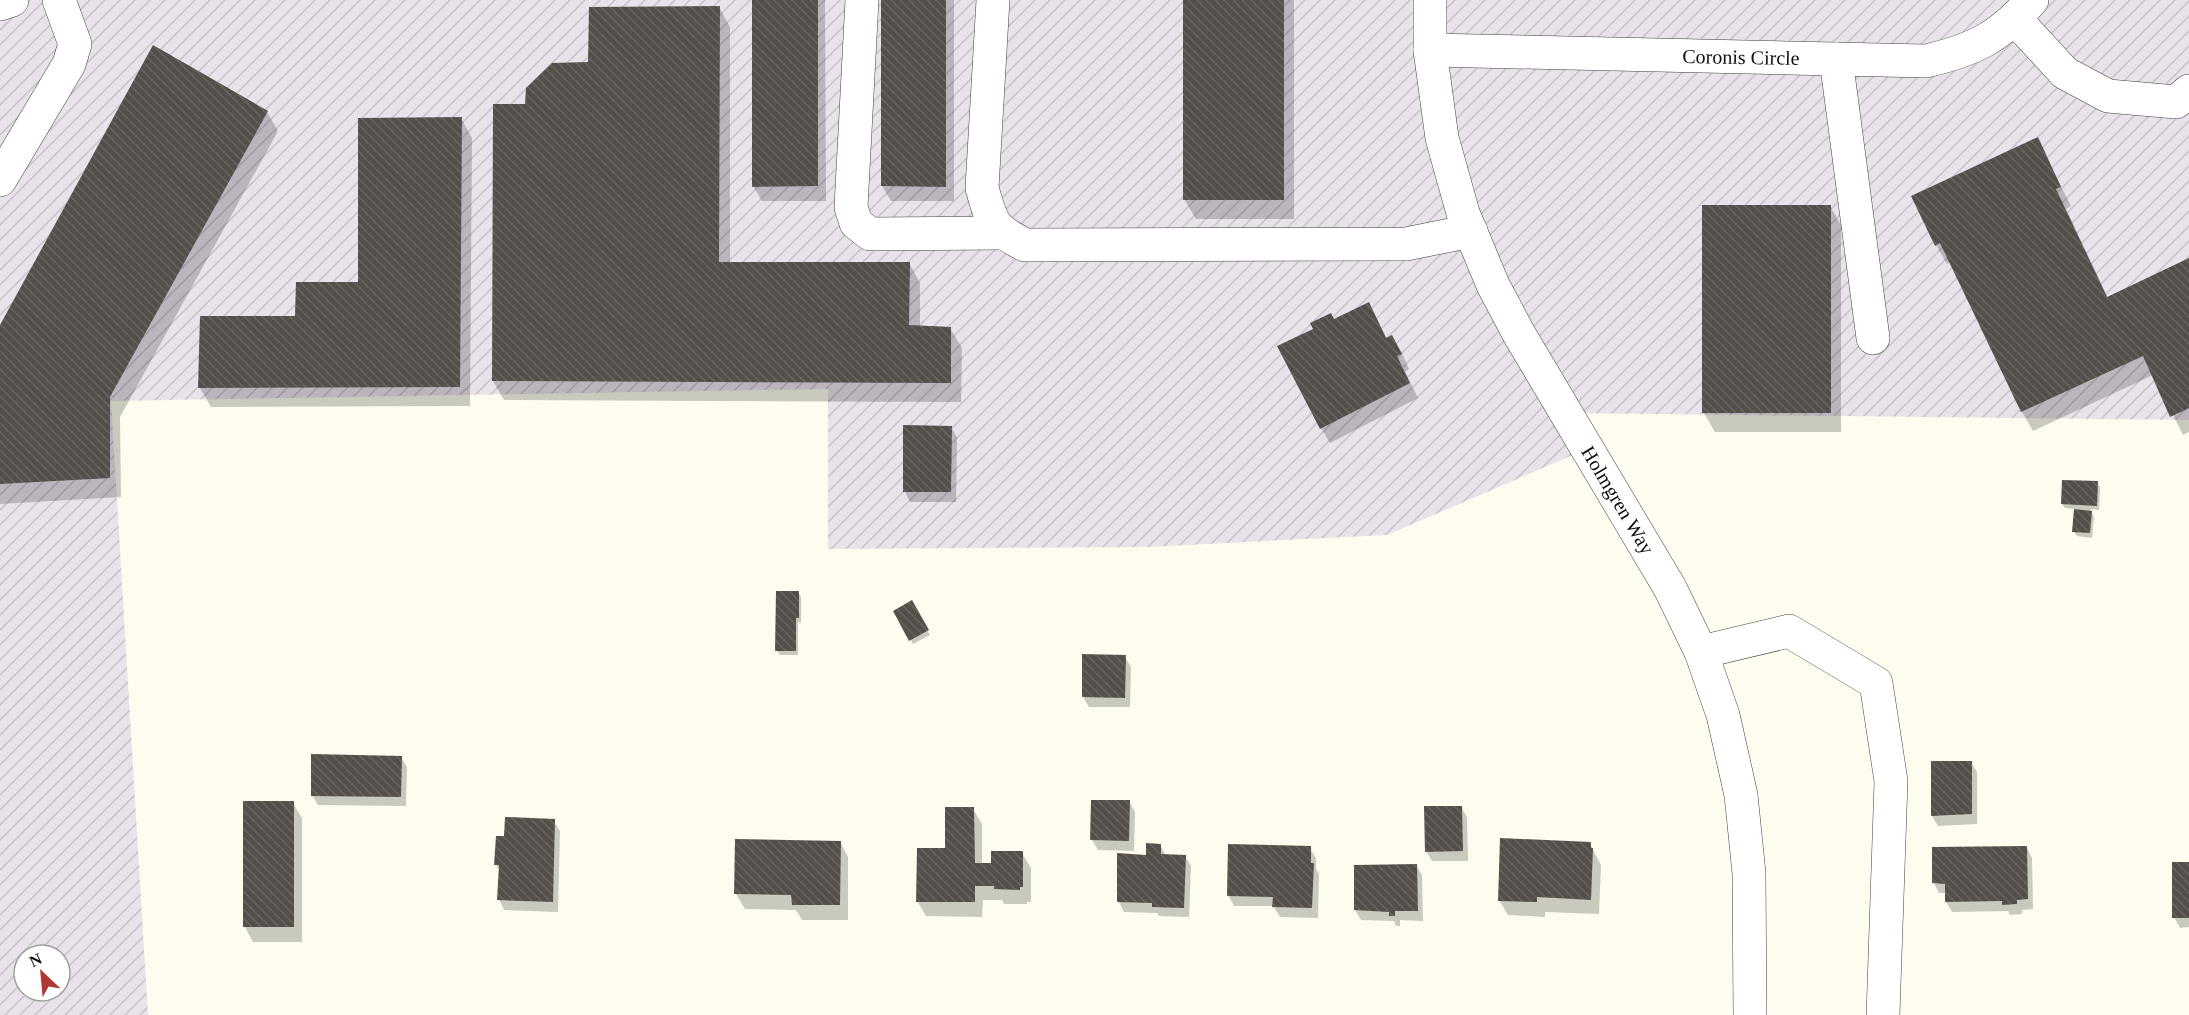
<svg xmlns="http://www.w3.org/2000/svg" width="2189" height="1015" font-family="Georgia,serif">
<defs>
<pattern id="industrial-furrows" width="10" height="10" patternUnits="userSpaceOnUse" patternTransform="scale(1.5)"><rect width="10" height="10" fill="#eae2eb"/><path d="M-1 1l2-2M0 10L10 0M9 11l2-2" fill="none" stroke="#c8c1c8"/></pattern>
<pattern id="building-back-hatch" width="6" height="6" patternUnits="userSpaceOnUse" patternTransform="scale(1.5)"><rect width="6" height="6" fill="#544f4a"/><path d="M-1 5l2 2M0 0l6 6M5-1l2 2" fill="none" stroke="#686460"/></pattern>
</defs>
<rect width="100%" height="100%" fill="#fdfcee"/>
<!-- industrial -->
<path fill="url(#industrial-furrows)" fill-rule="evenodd" d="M0,0H2189V420L1567,413L1587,449L1387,535L1147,547L828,549V389L111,401L148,1015H0ZM24,955H60V991H24Z"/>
<!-- shadow -->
<g fill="#0003">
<polygon points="753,0 825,0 826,201 762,201 753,186"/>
<polygon points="882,0 954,0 954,201 891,201 882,186"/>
<polygon points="1184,0 1294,0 1294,219 1196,219 1184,199"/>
<polygon points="719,7 730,27 730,263 909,263 920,283 920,327 950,328 962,348 961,402 504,400 493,381 527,106 590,64"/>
<polygon points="267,112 278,131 120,417 121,497 0,504 0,328"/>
<polygon points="461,118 472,138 470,406 211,407 200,388 297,318 359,283"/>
<polygon points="2037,139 2071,206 2066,209 2108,298 2189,260 2189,432 2183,435 2153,375 2033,431 2022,412 1951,262 1947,264 1936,245"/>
<polygon points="1830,206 1841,225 1841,432 1715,432 1704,413"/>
<polygon points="1377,319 1387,339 1401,351 1409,369 1405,372 1418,398 1330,443 1321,428"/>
<polygon points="951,427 957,437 956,502 910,502 905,492"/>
<polygon points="2097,483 2100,487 2099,510 2090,509 2094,517 2092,538 2077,536 2074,532 2076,509 2065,508 2062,504"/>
<polygon points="798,592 801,597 801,623 798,622 798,655 780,655 777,651"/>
<polygon points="911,602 930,635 913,644 895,611"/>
<polygon points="1125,657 1131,667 1130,707 1089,707 1083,697"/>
<polygon points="401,757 407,767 406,806 318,805 312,795"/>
<polygon points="1971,762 1977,772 1977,824 1938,826 1932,816"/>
<polygon points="1092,801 1129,801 1135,812 1134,851 1098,850 1092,840"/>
<polygon points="244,802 293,803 302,818 302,942 253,942 245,927"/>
<polygon points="1461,807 1467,817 1468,861 1432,861 1426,851"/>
<polygon points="973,809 982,824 982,864 993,864 1022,853 1031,868 1031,902 1027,902 1027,904 1004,904 1002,900 983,900 982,917 926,916 917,901 946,850"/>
<polygon points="554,821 560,831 558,912 504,910 499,899 500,871 496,865 506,838"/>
<polygon points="737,841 840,842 848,857 848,920 802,920 796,910 745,909 736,894"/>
<polygon points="1590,844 1601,865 1599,914 1545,912 1545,917 1508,915 1499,900"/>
<polygon points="1160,845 1166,856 1185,856 1191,866 1189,917 1159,916 1157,913 1124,912 1119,902 1148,856"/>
<polygon points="1310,848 1316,858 1316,869 1319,874 1318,918 1280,917 1273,906 1234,906 1228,895"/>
<polygon points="2027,848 2032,858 2033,909 2022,910 2022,914 2010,915 2008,911 1952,912 1946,902 1946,893 1939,893 1934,883"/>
<polygon points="2189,863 2189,927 2180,928 2174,917"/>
<polygon points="1416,865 1422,875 1423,921 1400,920 1400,926 1396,926 1394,921 1361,920 1355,910"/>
</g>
<!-- building -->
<g fill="url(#building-back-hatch)">
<polygon points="752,0 818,0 818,186 752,187"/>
<polygon points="881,0 946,0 946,187 881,186"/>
<rect x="1183" y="0" width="101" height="200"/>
<polygon points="720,6 719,262 910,262 909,325 951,327 951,383 492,381 493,104 525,104 526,88 552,63 588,62 589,7"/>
<polygon points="153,45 268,111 110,397 110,478 0,484 0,325"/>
<polygon points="462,117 460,387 198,388 200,316 295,316 296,282 358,282 358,118"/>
<polygon points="2038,137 2061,187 2056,189 2107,297 2189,258 2189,408 2170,417 2143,356 2021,412 1940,243 1935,246 1911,196"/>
<rect x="1702" y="205" width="129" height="208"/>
<polygon points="1369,302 1386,338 1392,335 1402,354 1397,356 1410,383 1320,429 1277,346 1313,329 1310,323 1331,313 1334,319"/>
<polygon points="903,425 952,426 951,492 903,492"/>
<polygon points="2062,480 2098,481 2097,506 2061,504"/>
<polygon points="2074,509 2092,511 2090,533 2072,532"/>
<polygon points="776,591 799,591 799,618 796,618 796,651 775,651"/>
<polygon points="912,600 929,630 909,641 893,611"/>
<polygon points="1082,654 1126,655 1125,698 1082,697"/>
<polygon points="311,754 402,756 401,797 311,796"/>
<polygon points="1931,761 1972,761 1972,814 1931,816"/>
<polygon points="1091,800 1130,800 1129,841 1090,840"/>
<rect x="243" y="801" width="51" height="126"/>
<polygon points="1424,806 1462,806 1463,851 1425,852"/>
<polygon points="945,807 974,807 975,863 991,863 991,851 1023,851 1023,887 1020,887 1020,890 994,889 994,886 975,886 975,902 916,902 917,848 945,848"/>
<polygon points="505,817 555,819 553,902 497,900 499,865 494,865 496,836 504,836"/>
<polygon points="1500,838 1591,842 1591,848 1593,848 1591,900 1537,897 1537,902 1498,901"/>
<polygon points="735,839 841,841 840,905 792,905 791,895 734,894"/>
<polygon points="1146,843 1161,844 1161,854 1186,855 1184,908 1152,907 1152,903 1117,902 1117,853 1146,855"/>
<polygon points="1228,844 1311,846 1311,863 1314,863 1312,908 1272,907 1273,897 1227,896"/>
<polygon points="2027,846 2028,899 2017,900 2017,904 2002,905 2002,901 1945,902 1945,884 1932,883 1932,847"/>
<rect x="2172" y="862" width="17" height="56"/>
<polygon points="1417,864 1418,911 1395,911 1395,916 1389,916 1389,912 1354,910 1354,865"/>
</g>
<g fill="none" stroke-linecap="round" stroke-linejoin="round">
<defs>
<g id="minor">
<polyline points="862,0 851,207 856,223 870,234 1002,233"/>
<path d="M993,0L982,188C992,223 992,228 1025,245L1406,244L1471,231"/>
<polyline points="1430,0 1430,50 1442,138 1463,213 1493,285 1519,334 1670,588 1701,652 1723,715 1741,795 1749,873 1750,1015"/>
<polyline points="0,4 12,0"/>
<polyline points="2015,19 2065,73 2108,96 2176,102 2189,91"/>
<path d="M1430,50L1926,61C1974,50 2000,37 2032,0"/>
<polyline points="1836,59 1873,338"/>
<polyline points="0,180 69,64 75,44 59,0"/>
<polyline points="1701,652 1789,631 1876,683 1891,781 1883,1015"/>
</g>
</defs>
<!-- minor casing -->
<use href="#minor" stroke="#404040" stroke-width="34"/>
<!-- minor -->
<use href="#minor" stroke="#fff" stroke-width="33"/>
</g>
<g text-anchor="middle" stroke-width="6" stroke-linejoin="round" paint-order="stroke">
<!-- street labels -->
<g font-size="20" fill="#0d0d0d" stroke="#fff">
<text transform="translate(1741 57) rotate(1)" y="7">Coronis Circle</text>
<text transform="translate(1618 500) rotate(59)" y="7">Holmgren Way</text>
</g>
</g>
<!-- north arrow -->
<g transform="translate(42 973) rotate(334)"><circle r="28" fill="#ffffff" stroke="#9e9e9e" stroke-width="1.5"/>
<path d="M0-4.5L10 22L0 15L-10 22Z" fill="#af3832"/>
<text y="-9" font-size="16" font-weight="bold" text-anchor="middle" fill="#0d0d0d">N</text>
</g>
</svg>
